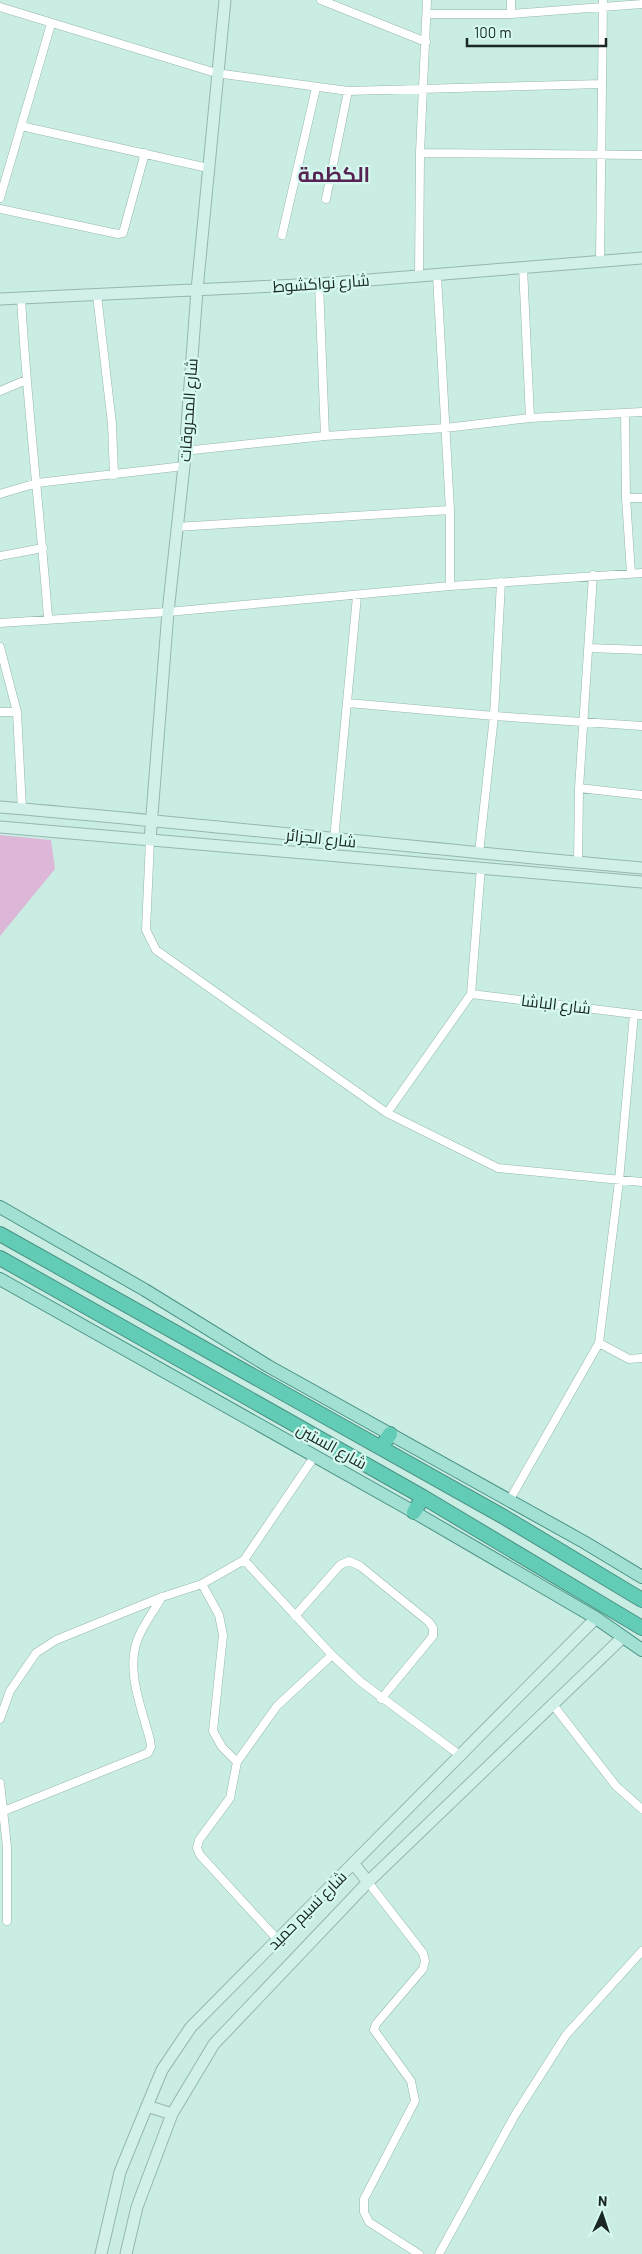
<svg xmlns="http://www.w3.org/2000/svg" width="642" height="2254" font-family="Barlow,Cairo,sans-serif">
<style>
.green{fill:#ddb7d8}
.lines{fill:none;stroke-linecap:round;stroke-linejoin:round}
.street-casing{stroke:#95b7ae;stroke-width:9}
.secondary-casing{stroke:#95b7ae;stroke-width:13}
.primary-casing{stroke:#499283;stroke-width:14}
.highway-casing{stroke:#499283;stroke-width:16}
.street{stroke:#fff;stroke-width:8}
.secondary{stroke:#d0f0e9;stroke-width:11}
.primary{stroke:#a1e0d3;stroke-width:12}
.highway{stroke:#62ccb6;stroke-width:14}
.labels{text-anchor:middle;stroke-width:4.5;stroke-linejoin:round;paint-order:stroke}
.street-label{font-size:16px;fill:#1a2724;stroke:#d6f9f0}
.district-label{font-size:21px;font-weight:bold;fill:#562352;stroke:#d6f9f0}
</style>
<rect width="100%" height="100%" fill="#c9ece3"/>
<!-- green -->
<path class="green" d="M0 835 51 840 55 869 0 936Z"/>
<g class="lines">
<!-- street casing -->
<g class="street-casing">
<path id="street" d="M321 0 426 42
M0 7 216 73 348 91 602 84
M427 14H511L642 4
M511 14V0
M21 126 208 168
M420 153 642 155
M0 198 51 24
M326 199 348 91
M0 209 118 234 123 233 145 153
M282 235 316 88
M600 262 603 0
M523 267 530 418
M437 276 450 510V586
M419 277 420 153 427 0
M319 284 325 436
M97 295 112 424 114 475
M21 298C27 405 40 511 48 618
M0 391 26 380
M625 413 626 498 631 573
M184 451 325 436 445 428 530 418 642 412
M0 494 37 483 184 466
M626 498H642
M176 527 450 510
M0 556 43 548
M0 623 168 612 450 586 642 573
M0 647 17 712 22 809
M589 648 642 650
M348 703 494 716 642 726
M0 712H17
M579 788 642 795
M150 840 146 930 156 950 387 1113 498 1168 642 1182
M334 840 357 596
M479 853 494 716 501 582
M578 862 579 788 593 575
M471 994 642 1015
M387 1113 471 994 481 867
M599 1343 629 1359 642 1358
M509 1501 599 1343 619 1181 634 1014
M244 1560 332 1655 361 1682 461 1756
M202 1584 219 1615 223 1635 213 1731 222 1747 237 1762
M295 1616 340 1565 349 1561 360 1566 429 1622 433 1628V1636L381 1699
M554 1706 616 1786 642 1809
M0 1719 10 1691 36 1653 56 1640 162 1597 202 1584 244 1560 314 1457
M0 1783 7 1847V1921
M4 1811 148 1753 151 1747 150 1740C142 1709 126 1672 137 1641 142 1626 154 1611 162 1597
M368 1882 423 1953 425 1961 423 1969 376 2024 374 2030 411 2081 415 2101 364 2199V2212L369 2222 419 2254
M277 1939 200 1855 197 1848 199 1840 230 1798 237 1762 277 1706 332 1655
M439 2254 515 2115 566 2035 642 1951"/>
</g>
<!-- secondary casing -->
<g class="secondary-casing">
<path id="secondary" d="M0 299 319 284 642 258
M0 807C214 825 428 849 642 868
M0 827 642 882
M150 840 168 612 184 466 197 290 225 0
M353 1863 368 1882
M147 2106 172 2114
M101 2254 120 2172 147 2106 162 2070 191 2027 596 1618
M126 2254 137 2207 172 2114 214 2044 368 1882 623 1637"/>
</g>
<!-- primary casing -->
<g class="primary-casing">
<path id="primary" d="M0 1207 145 1290 268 1366 584 1542 642 1577
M0 1279 414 1512 596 1618 642 1650"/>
</g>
<!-- highway casing -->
<g class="highway-casing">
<path id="highway" d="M0 1234 504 1517 642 1600
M0 1258 423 1497 642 1628
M381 1448 390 1434
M414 1512 423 1497"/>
</g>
<!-- street -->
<use href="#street" class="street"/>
<!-- secondary -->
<use href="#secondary" class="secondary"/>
<!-- primary -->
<use href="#primary" class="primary"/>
<!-- highway -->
<use href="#highway" class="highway"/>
</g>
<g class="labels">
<!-- street labels -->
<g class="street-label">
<text transform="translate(321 283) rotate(-4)" y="6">شارع نواكشوط</text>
<text transform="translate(188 410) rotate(-86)" y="6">شارع المحروقات</text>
<text transform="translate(321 838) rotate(6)" y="6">شارع الجزائر</text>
<text transform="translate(556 1004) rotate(7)" y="6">شارع الباشا</text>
<text transform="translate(332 1446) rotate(29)" y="6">شارع الستين</text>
<text transform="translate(307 1910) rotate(-45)" y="6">شارع نسيم حميد</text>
</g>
<!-- district labels -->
<g class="district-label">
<text x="334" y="182">الكظمة</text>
</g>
</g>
<!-- north arrow -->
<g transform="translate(602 2214) rotate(3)" stroke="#d6f9f0" stroke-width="4" paint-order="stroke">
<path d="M0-4L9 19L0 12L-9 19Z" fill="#1a2724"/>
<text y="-8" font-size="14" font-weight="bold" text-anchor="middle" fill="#1a2724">N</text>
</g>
<!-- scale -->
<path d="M467 38v8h139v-8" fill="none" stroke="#1a2724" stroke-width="2.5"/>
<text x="474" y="38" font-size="15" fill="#1a2724" stroke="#d6f9f0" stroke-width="4" paint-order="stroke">100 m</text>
</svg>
